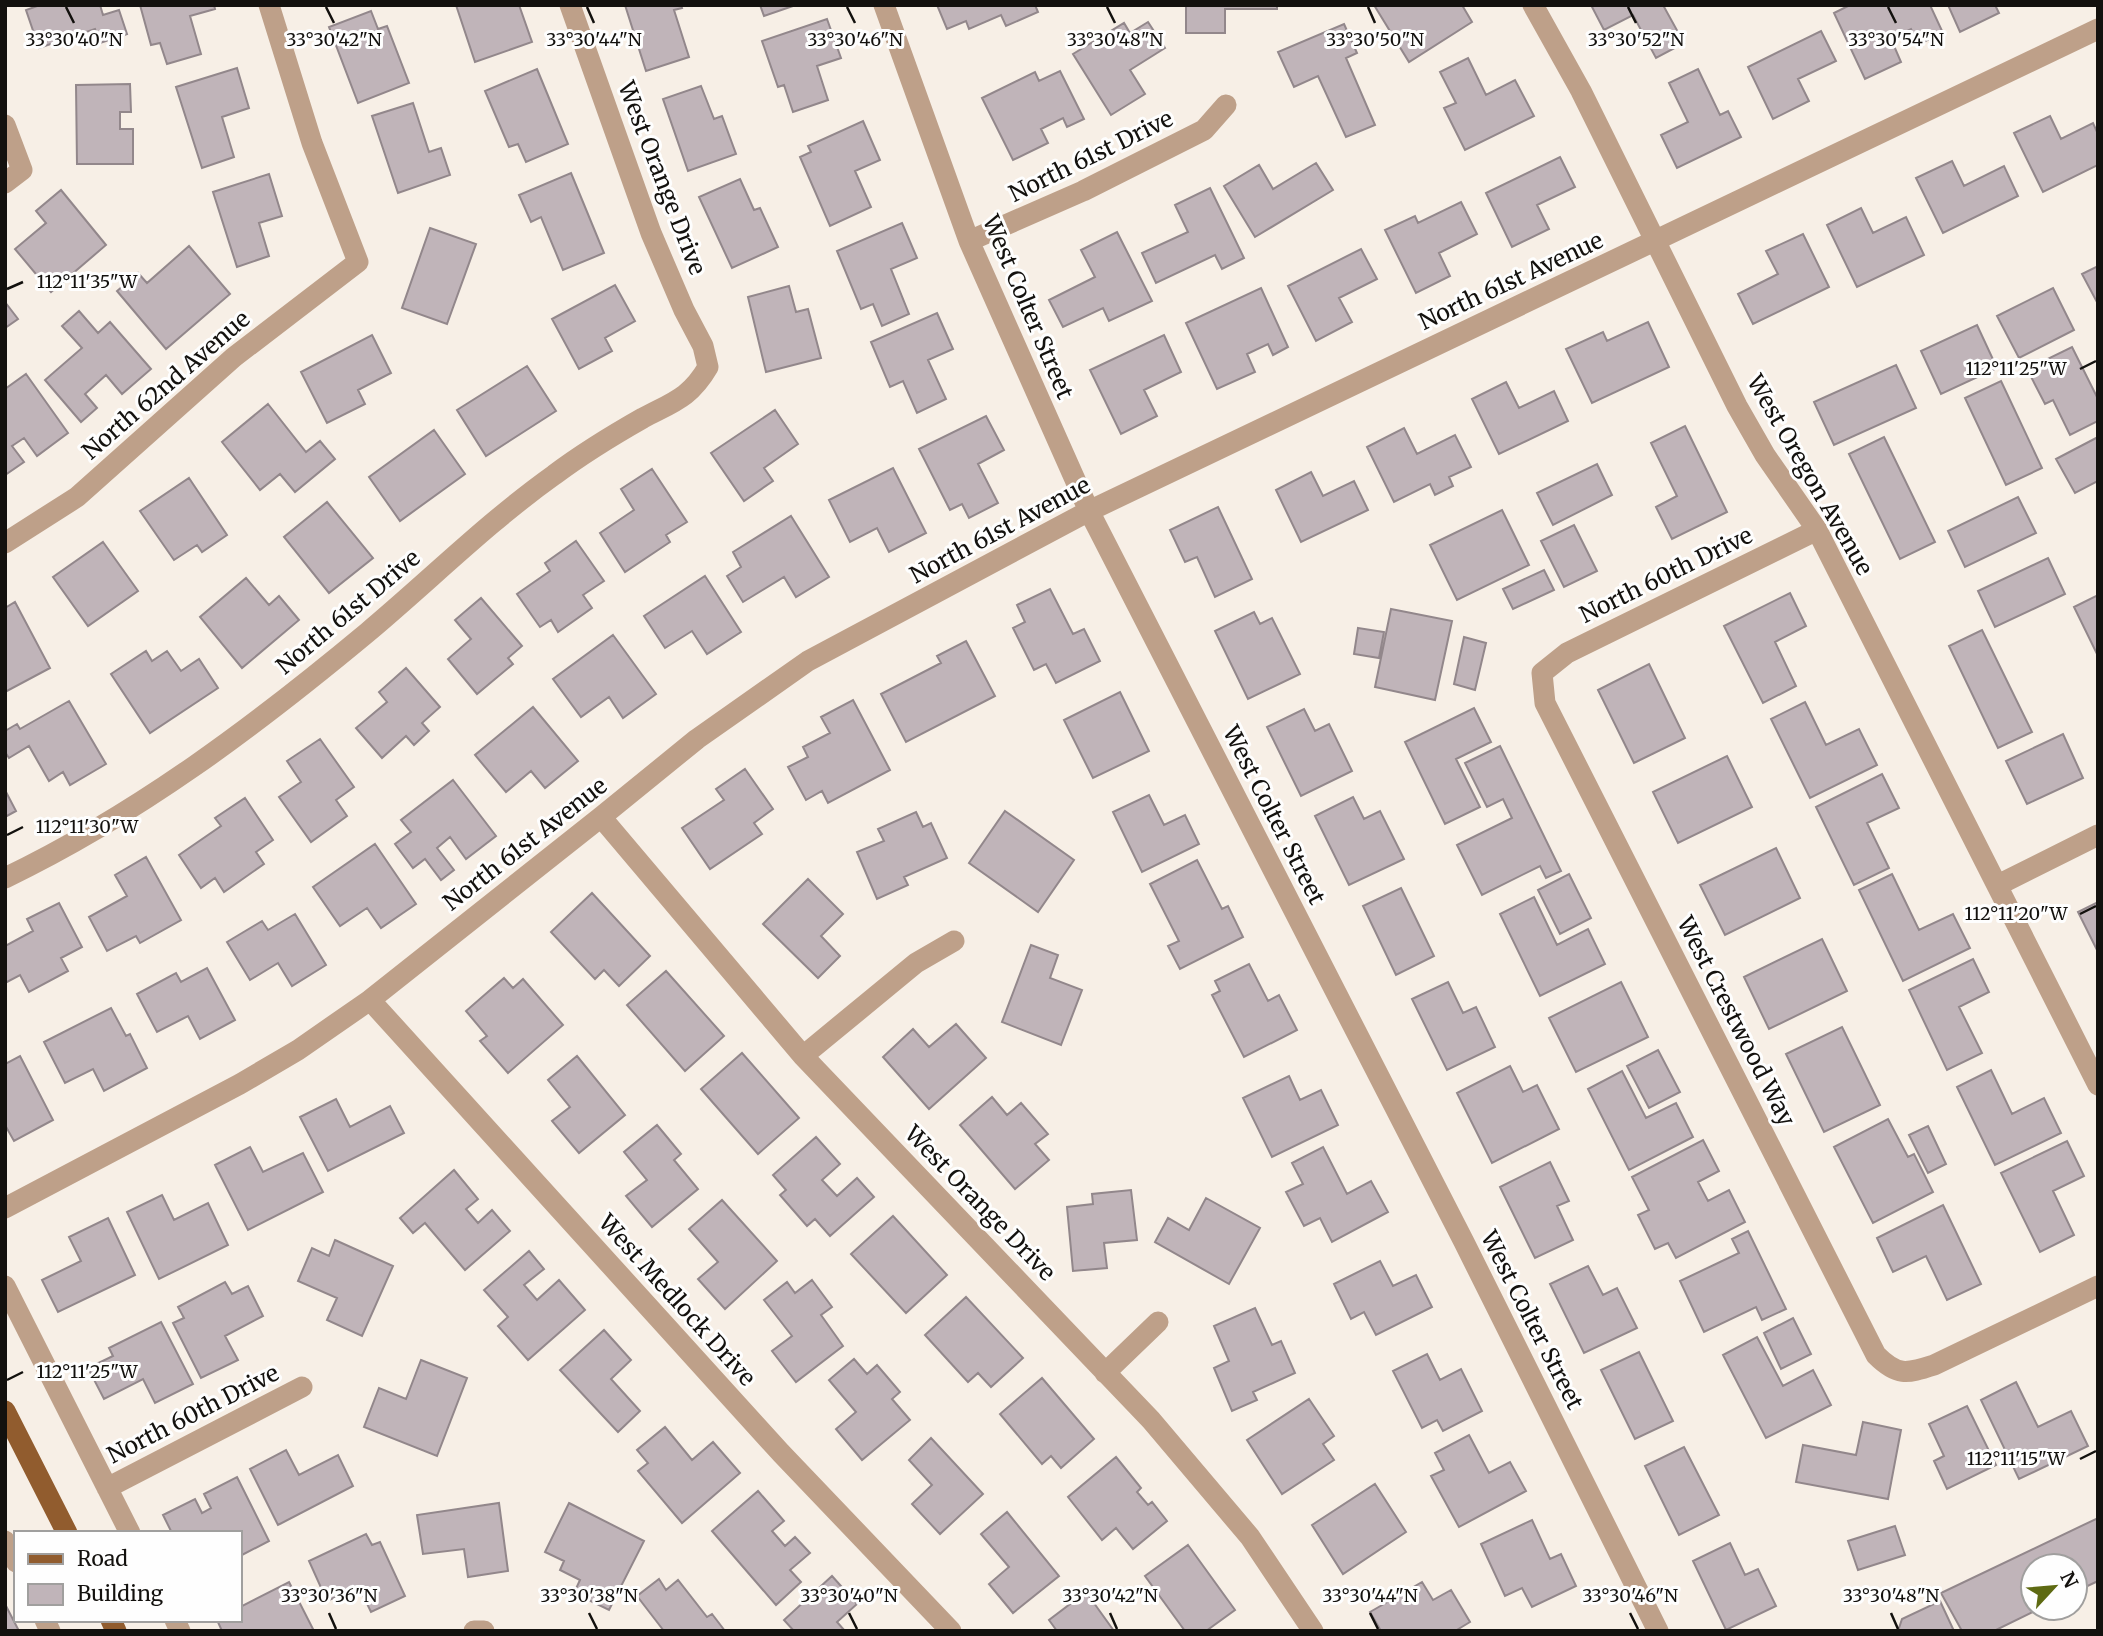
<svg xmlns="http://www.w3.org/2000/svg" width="2103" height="1636" font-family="Merriweather,serif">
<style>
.building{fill:#c0b4b9;stroke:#92878b;stroke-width:2}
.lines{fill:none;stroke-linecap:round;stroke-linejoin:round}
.minor{stroke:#bea089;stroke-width:21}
.major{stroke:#915c2e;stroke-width:21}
.ticks{fill:none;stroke:#13110e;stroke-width:2.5}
.labels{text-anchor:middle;stroke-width:6;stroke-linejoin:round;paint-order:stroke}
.street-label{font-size:23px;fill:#13110e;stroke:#fefefe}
.ticks-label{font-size:18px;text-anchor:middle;fill:#13110e;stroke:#fefefe;stroke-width:6;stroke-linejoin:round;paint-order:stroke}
</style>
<rect width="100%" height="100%" fill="#f7efe6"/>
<!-- building -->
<path class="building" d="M40 5H100L103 15 119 10 127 34 100 43 95 29 39 48 26 10Z
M140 5H214L215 9 190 16 201 54 167 64 160 43 151 45Z
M456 5H519L532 42 475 62Z
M625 5H681L682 8 674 10 689 57 646 71Z
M760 5H793V6L764 16Z
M937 5H1035L1038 12 1006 26 1001 15 969 29 966 21 947 29Z
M1186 5H1277V9H1225V33H1186Z
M1374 5H1462L1472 22 1409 62Z
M1591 5H1663L1684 43 1656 58 1633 15 1604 30Z
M1850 5H1930L1943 33 1919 44 1911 29 1891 39 1901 62 1865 79 1834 13Z
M1948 5H1995L1999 13 1960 32Z
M371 11 378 29 387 26 409 83 358 103 329 27Z
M827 19 841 58 817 66 828 100 793 112 784 85 778 87 762 41Z
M1148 22 1165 48 1130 70 1145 94 1111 115 1073 54 1124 23 1130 33Z
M1344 24 1357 53 1346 58 1375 125 1346 137 1318 76 1294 87 1278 52Z
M1821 31 1836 61 1798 79 1809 101 1773 119 1748 67Z
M1468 58 1486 95 1515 80 1534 116 1465 150 1444 108 1456 103 1440 72Z
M237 68 249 108 222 117 234 157 202 168 176 87Z
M537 69 568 144 526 162 518 144 509 147 485 91Z
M1698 69 1720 115 1728 111 1741 137 1677 168 1661 135 1688 122 1669 83Z
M1060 71 1084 119 1067 127 1063 118 1041 129 1048 143 1013 160 982 98 1035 72 1039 81Z
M130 84 131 112H120V129H133V164H77L76 85Z
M701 86 714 119 722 116 736 154 688 171 663 99Z
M413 103 429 152 441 148 450 175 398 193 372 116Z
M2050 116 2061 139 2093 123 2098 134V165L2043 192 2014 133Z
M863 121 880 160 855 171 871 207 830 226 800 157 811 152 808 146Z
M1560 157 1575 187 1537 205 1549 229 1512 247 1486 193Z
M1952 161 1964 186 2004 166 2018 196 1943 233 1916 178Z
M1316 163 1333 190 1255 237 1224 186 1259 165 1273 189Z
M571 173 604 253 563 270 541 217 531 222 519 195Z
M269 174 282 216 259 223 269 256 237 267 213 192Z
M740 179 754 210 760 208 778 247 732 268 699 197Z
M1210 188 1244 258 1222 269 1215 255 1156 283 1142 253 1188 232 1175 205Z
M61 190 106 245 51 292 15 249 46 223 36 211Z
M1461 202 1477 234 1439 253 1450 276 1416 293 1385 230 1415 216 1418 223Z
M1861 208 1873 233 1906 217 1924 255 1857 287 1827 225Z
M902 223 917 258 891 269 909 314 882 326 873 304 861 309 837 251Z
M430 228 476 244 447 324 402 308Z
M1117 232 1152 301 1109 321 1103 308 1063 327 1049 300 1095 277 1081 250Z
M1803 234 1829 287 1753 324 1738 294 1778 274 1766 251Z
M189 246 230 294 166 349 117 291 138 273 147 283Z
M1361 249 1377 279 1339 298 1352 322 1316 341 1288 286Z
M2098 266V304L2082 274Z
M615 285 635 321 605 338 612 351 579 369 552 319Z
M789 286 796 312 808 309 821 358 766 372 748 297Z
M1261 288 1288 347 1273 355 1268 344 1247 354 1255 372 1217 389 1186 323Z
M2053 288 2074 330 2019 358 1997 316Z
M5 302 18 319 5 328Z
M79 311 98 333 110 322 151 369 122 394 106 375 85 394 97 408 81 422 45 380 82 348 62 326Z
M937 313 953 349 928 360 946 399 917 413 903 381 890 387 871 342Z
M1648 322 1669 367 1592 403 1566 349 1603 332 1607 341Z
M1977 325 1997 368 1941 394 1921 351Z
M372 335 391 373 358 390 365 404 327 423 301 372Z
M1164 335 1181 372 1144 390 1157 416 1121 434 1090 370Z
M2072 347 2098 399V421L2070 435 2053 400 2045 404 2027 369Z
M1896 365 1916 408 1834 445 1814 402Z
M527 366 556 411 486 456 457 410Z
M26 374 68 433 37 456 24 438 12 446 24 462 5 475V389Z
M2001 381 2042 468 2006 485 1965 398Z
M1506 382 1519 408 1554 391 1568 421 1499 454 1472 399Z
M268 404 306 452 320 441 335 459 295 492 280 474 260 490 222 442Z
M775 410 798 444 764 468 773 481 744 501 711 453Z
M986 416 1004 450 978 464 998 503 969 518 962 504 950 510 919 449Z
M1685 426 1727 512 1672 539 1656 507 1677 496 1651 443Z
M1404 428 1417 454 1455 435 1471 467 1449 477 1453 486 1435 495 1430 484 1394 502 1367 447Z
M434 430 465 474 400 521 369 477Z
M1884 437 1935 542 1900 559 1849 454Z
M2098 437V481L2075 493 2056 459Z
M1597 464 1612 495 1553 525 1537 493Z
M893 468 926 533 889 552 877 528 850 542 829 500Z
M652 469 687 522 666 535 670 542 625 572 600 533 634 510 621 489Z
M1311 472 1323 496 1354 481 1368 510 1301 542 1276 490Z
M189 478 227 535 202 552 197 545 174 560 140 511Z
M2018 497 2036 533 1965 567 1948 531Z
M327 502 373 558 329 593 284 537Z
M1218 507 1252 579 1215 597 1197 557 1185 562 1170 530Z
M1502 510 1529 565 1457 600 1430 545Z
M791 516 829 577 796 597 784 577 743 602 727 576 741 567 733 552Z
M1574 525 1597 571 1564 587 1541 541Z
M576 541 604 581 583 595 592 608 558 632 551 620 540 627 517 594 550 571 545 563Z
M103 542 138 591 88 626 53 577Z
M2048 558 2065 594 1995 627 1978 591Z
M1544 570 1554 590 1513 609 1503 589Z
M705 576 741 632 707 654 692 631 665 648 644 616Z
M246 578 269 605 279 596 299 620 242 668 200 617Z
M1050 589 1073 634 1084 629 1100 661 1056 683 1046 664 1034 670 1013 628 1025 622 1017 605Z
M1790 593 1806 626 1775 642 1796 686 1763 703 1724 626Z
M2098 595V656L2074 607Z
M481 598 522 646 508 658 513 664 477 694 448 659 471 639 455 620Z
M15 602 50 668 5 692V608Z
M1391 609 1452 621 1435 700 1375 687Z
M1254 612 1260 624 1272 618 1300 674 1248 699 1215 631Z
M1358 628 1384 632 1379 658 1354 654Z
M1982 630 2032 732 1998 748 1949 646Z
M613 635 656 694 623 718 609 697 581 717 553 679Z
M1464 637 1486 643 1475 690 1454 684Z
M966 641 995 696 906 742 881 694 941 663 937 656Z
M146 651 152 661 167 651 181 671 199 659 218 688 150 733 111 674Z
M1649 664 1685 738 1634 763 1598 690Z
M406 668 440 707 422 723 429 731 414 745 406 736 382 758 356 728 387 702 379 692Z
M1120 692 1149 751 1093 778 1064 720Z
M853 700 890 770 828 803 822 791 806 800 788 767 808 757 803 747 830 733 821 717Z
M69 701 106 764 70 785 63 772 49 781 29 746 9 758 5 752V731L17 724 20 729Z
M1805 702 1826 745 1859 729 1877 765 1810 798 1771 719Z
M533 707 578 761 545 788 531 771 506 792 475 755Z
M1474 708 1491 742 1456 759 1480 807 1445 824 1405 742Z
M1304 709 1315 731 1329 724 1352 771 1301 796 1267 727Z
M2063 734 2083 778 2027 804 2006 761Z
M320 739 354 787 336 800 347 816 311 842 279 797 301 782 287 761Z
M1500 746 1561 871 1546 878 1540 866 1482 895 1457 845 1512 818 1503 799 1487 807 1465 763Z
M1727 756 1752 807 1678 843 1653 792Z
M745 769 773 809 754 823 762 834 710 869 682 828 724 800 716 789Z
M1882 774 1899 808 1867 823 1889 868 1854 885 1816 807Z
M453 780 496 836 466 859 450 837 437 848 454 870 441 880 425 859 413 868 395 844 411 832 401 820Z
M5 790 16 811 5 817Z
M1149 795 1164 825 1185 815 1199 844 1142 872 1113 812Z
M1353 797 1364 819 1380 811 1404 859 1349 885 1315 816Z
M245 798 273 840 256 852 264 864 224 892 215 878 201 888 179 855 221 826 215 818Z
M1005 811 1074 860 1038 912 969 863Z
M916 812 923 827 931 823 947 858 904 877 908 885 877 899 857 852 884 841 878 829Z
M375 844 416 904 381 928 367 908 340 926 313 887Z
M1776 848 1800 898 1725 935 1700 885Z
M146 857 181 920 140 943 136 936 107 951 89 917 127 896 115 875Z
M1197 860 1222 909 1228 906 1243 937 1180 969 1168 946 1179 941 1150 884Z
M1569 874 1591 918 1560 934 1538 890Z
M1892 874 1919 930 1953 914 1970 948 1903 981 1859 890Z
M808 879 843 914 821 936 840 956 818 978 763 924Z
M1401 888 1434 956 1396 975 1363 906Z
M592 893 650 956 619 986 604 970 595 979 551 932Z
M1534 897 1557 945 1588 929 1605 964 1540 996 1500 914Z
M2098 902V952L2078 912Z
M59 903 82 947 61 958 68 971 29 992 20 975 5 983V946L33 931 27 919Z
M295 914 326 965 292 986 278 963 250 980 227 942 262 921 268 930Z
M1822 939 1847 991 1769 1029 1744 977Z
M1031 945 1058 955 1050 978 1082 990 1061 1045 1002 1022Z
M1973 959 1989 992 1959 1007 1982 1053 1947 1070 1909 990Z
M1249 964 1268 1001 1279 995 1297 1030 1244 1057 1212 995 1220 991 1215 981Z
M207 968 235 1020 200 1039 188 1016 157 1032 137 994 176 973 181 982Z
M666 971 724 1036 685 1071 627 1005Z
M504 978 513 988 523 979 563 1025 508 1073 480 1041 487 1036 466 1011Z
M1448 982 1463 1013 1476 1007 1495 1047 1447 1070 1412 999Z
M1621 982 1648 1037 1576 1072 1549 1018Z
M111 1008 126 1036 130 1034 147 1068 104 1091 93 1069 65 1083 44 1042Z
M956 1024 986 1058 929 1109 883 1057 913 1029 929 1047Z
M1842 1027 1880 1105 1824 1132 1786 1054Z
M1658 1050 1680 1092 1649 1108 1627 1066Z
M742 1053 799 1118 758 1154 701 1089Z
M20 1056 53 1120 14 1141 5 1125V1064Z
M577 1056 625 1115 579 1153 552 1121 570 1107 548 1080Z
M1510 1066 1523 1092 1537 1085 1559 1129 1492 1163 1457 1093Z
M1991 1070 2012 1114 2044 1098 2061 1133 1995 1165 1957 1087Z
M1622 1071 1646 1118 1676 1103 1693 1137 1629 1170 1588 1089Z
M1289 1076 1300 1100 1321 1090 1338 1125 1272 1157 1243 1098Z
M992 1097 1007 1115 1021 1103 1048 1134 1035 1144 1049 1160 1015 1189 960 1125Z
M336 1099 350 1127 390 1106 404 1133 328 1171 300 1117Z
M1888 1119 1908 1157 1914 1154 1933 1192 1873 1223 1834 1147Z
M657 1125 681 1154 674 1160 698 1189 652 1227 626 1196 647 1180 624 1152Z
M1928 1126 1946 1164 1928 1173 1909 1135Z
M816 1137 840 1164 822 1180 837 1196 857 1178 874 1197 830 1236 815 1219 807 1226 780 1195 786 1190 773 1175Z
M1703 1140 1719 1171 1698 1182 1708 1201 1729 1190 1745 1222 1676 1258 1668 1243 1655 1249 1638 1215 1649 1210 1632 1177Z
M2067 1141 2084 1176 2053 1191 2074 1235 2040 1252 2001 1173Z
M250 1147 263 1172 303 1153 323 1192 248 1230 215 1165Z
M1323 1147 1347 1194 1371 1181 1388 1212 1332 1242 1320 1218 1304 1226 1286 1192 1303 1184 1292 1163Z
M1550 1162 1569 1201 1557 1206 1573 1240 1535 1258 1500 1187Z
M454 1170 478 1199 466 1209 478 1223 492 1210 510 1231 465 1270 425 1223 413 1233 400 1218Z
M1131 1190 1137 1240 1104 1243 1107 1268 1073 1271 1067 1207 1093 1204 1092 1194Z
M162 1195 174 1220 208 1203 228 1245 159 1279 127 1212Z
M1206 1198 1260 1228 1229 1284 1155 1242 1168 1218 1189 1230Z
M722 1200 777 1261 725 1309 698 1279 718 1262 689 1229Z
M1943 1205 1981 1284 1947 1300 1926 1256 1893 1272 1877 1238Z
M893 1216 947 1275 906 1313 851 1254Z
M108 1218 135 1275 58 1312 42 1280 81 1261 69 1237Z
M1748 1231 1786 1309 1762 1320 1756 1307 1704 1332 1680 1281 1739 1253 1732 1239Z
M335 1240 393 1266 362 1336 327 1320 337 1298 298 1281 312 1248 329 1256Z
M529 1251 544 1269 524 1285 537 1300 559 1280 585 1310 528 1360 498 1326 508 1317 484 1290Z
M1380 1261 1393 1286 1416 1275 1432 1307 1376 1335 1364 1312 1351 1319 1334 1284Z
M1588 1266 1603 1295 1617 1288 1637 1328 1584 1353 1550 1284Z
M812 1280 832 1307 821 1315 843 1346 796 1382 772 1351 792 1336 764 1300 787 1282 795 1293Z
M225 1282 232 1294 248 1286 263 1316 225 1336 238 1360 201 1378 173 1323 184 1318 178 1307Z
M966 1297 1023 1358 991 1387 978 1373 968 1382 925 1335Z
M1255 1308 1272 1345 1281 1341 1295 1373 1253 1392 1257 1400 1232 1411 1214 1368 1229 1361 1214 1326Z
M1793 1318 1811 1354 1781 1369 1764 1333Z
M161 1322 193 1384 155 1403 143 1379 104 1399 88 1368 113 1356 109 1348Z
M604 1330 631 1360 611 1379 640 1411 618 1432 560 1370Z
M1757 1337 1783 1386 1813 1370 1831 1405 1766 1438 1723 1355Z
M1639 1352 1673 1421 1635 1439 1601 1370Z
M1427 1354 1440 1380 1461 1369 1482 1411 1443 1431 1437 1420 1422 1428 1393 1371Z
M854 1359 867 1374 877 1365 900 1392 892 1399 910 1420 862 1460 836 1429 856 1412 829 1380Z
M421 1360 467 1378 437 1456 364 1427 379 1388 406 1399Z
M1042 1378 1094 1439 1061 1468 1051 1456 1042 1464 1000 1414Z
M2016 1382 2038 1427 2071 1411 2088 1446 2019 1479 1981 1400Z
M1309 1399 1334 1436 1323 1444 1334 1460 1282 1494 1247 1440Z
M1967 1406 1996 1465 1947 1489 1934 1461 1944 1456 1929 1424Z
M1863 1422 1901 1430 1888 1499 1796 1482 1803 1445 1856 1455Z
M665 1427 692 1460 713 1442 740 1473 682 1523 638 1471 648 1463 637 1450Z
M1469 1435 1489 1473 1510 1462 1526 1491 1459 1527 1431 1476 1444 1470 1435 1453Z
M931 1438 983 1494 940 1534 912 1504 932 1485 909 1460Z
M1684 1447 1719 1515 1679 1535 1645 1466Z
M286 1450 299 1475 338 1455 353 1486 278 1525 250 1469Z
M1116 1457 1141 1488 1137 1492 1148 1505 1152 1502 1167 1521 1133 1549 1116 1528 1102 1540 1068 1497Z
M237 1477 269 1541 240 1556V1533H172L163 1515 195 1499 202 1513 211 1508 204 1494Z
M1375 1484 1406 1532 1343 1574 1312 1525Z
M758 1491 784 1521 772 1531 785 1546 795 1537 810 1553 790 1570 801 1582 776 1605 712 1531Z
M499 1503 508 1571 468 1577 464 1549 423 1554 417 1515Z
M569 1503 644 1541 609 1610 574 1593 580 1580 560 1570 564 1561 545 1552Z
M1007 1512 1059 1576 1013 1613 989 1584 1009 1567 981 1534Z
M2098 1518V1581L2075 1592V1566H2033V1608H2041L1994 1631H1962L1941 1593Z
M1532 1520 1550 1559 1561 1554 1576 1586 1532 1607 1522 1588 1505 1596 1481 1544Z
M1895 1526 1905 1555 1858 1570 1848 1541Z
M366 1534 372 1545 380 1542 405 1596 371 1612 359 1587 327 1601 309 1561Z
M1730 1543 1745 1575 1758 1569 1776 1606 1726 1630 1693 1561Z
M1188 1545 1235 1610 1206 1631H1185L1145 1576Z
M832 1576 857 1604 837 1622 845 1631H794L784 1620Z
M659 1579 666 1590 678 1580 707 1617 712 1614 725 1631H664L637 1596Z
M289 1582 314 1631H222L217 1620H240V1607Z
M1422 1582 1433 1600 1451 1590 1470 1622 1455 1631H1381L1370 1612Z
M1086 1592 1114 1631H1057L1049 1620Z
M1940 1601 1954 1631H1898L1902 1619Z
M5 1604 19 1631H5Z"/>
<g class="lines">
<!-- minor -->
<path class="minor" d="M884 5 969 241 1089 511 1464 1242 1658 1631
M1533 5 1581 91 1737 406 1765 455 1817 530 2098 1085
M5 125 22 170 5 183
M969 241 1083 191 1204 130 1226 105
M1817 530 1567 653 1542 673 1545 703 1876 1355C1897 1376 1906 1374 1934 1365L2098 1286
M5 543 77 497 234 357 358 262 312 143 269 5
M601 817 803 1056 1151 1420 1250 1537 1313 1631
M5 878C138 814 255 726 368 632 430 580 488 522 554 475 582 454 613 435 643 418 673 402 690 398 708 367L703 346 684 310 651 233 570 5
M1998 885 2098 835
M370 1000 781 1453 951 1631
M803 1056 916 963 954 941
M5 1208 240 1084 298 1050 370 1000 601 817 697 739 808 661 1089 511 2098 29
M5 1286 130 1533
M1105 1373 1158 1322
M107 1488 302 1387
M5 1541 16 1562
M45 1620 50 1631
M175 1620 180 1631
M474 1631H484"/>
<!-- major -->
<path class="major" d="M5 1411 67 1533
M111 1620 116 1631"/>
</g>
<!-- ticks -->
<path class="ticks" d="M66 7 74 23M326 7 334 23M587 7 594 23M847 7 855 23M1107 7 1115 23M1368 7 1375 23M1628 7 1636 23M1888 7 1896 23M7 289 23 282M2080 369 2096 361M7 835 23 827M2080 914 2096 906M7 1380 23 1372M2080 1459 2096 1451M329 1613 336 1629M589 1613 597 1629M849 1613 857 1629M1110 1613 1117 1629M1370 1613 1378 1629M1630 1613 1638 1629M1891 1613 1898 1629"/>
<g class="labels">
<!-- street labels -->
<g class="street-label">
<text transform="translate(1091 156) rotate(-26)" y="8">North 61st Drive</text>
<text transform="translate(662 178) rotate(69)" y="8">West Orange Drive</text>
<text transform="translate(1511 281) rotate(-25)" y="8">North 61st Avenue</text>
<text transform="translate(1028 307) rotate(67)" y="8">West Colter Street</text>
<text transform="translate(166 385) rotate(-41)" y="8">North 62nd Avenue</text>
<text transform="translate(1810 475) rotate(60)" y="8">West Oregon Avenue</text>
<text transform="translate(1000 530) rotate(-28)" y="8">North 61st Avenue</text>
<text transform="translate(1666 575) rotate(-26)" y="8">North 60th Drive</text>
<text transform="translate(348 612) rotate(-40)" y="8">North 61st Drive</text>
<text transform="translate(1274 815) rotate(63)" y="8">West Colter Street</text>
<text transform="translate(525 844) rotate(-38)" y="8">North 61st Avenue</text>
<text transform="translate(1736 1021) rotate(63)" y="8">West Crestwood Way</text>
<text transform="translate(980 1203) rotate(46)" y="8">West Orange Drive</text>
<text transform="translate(677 1300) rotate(48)" y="8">West Medlock Drive</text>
<text transform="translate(1532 1320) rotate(63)" y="8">West Colter Street</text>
<text transform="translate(193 1414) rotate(-27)" y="8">North 60th Drive</text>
</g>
</g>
<g class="ticks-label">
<text x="1896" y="46">33°30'54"N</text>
<text x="74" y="46">33°30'40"N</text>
<text x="334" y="46">33°30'42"N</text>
<text x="594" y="46">33°30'44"N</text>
<text x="855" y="46">33°30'46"N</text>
<text x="1115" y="46">33°30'48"N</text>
<text x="1375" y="46">33°30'50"N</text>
<text x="1636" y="46">33°30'52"N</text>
<text x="87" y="288">112°11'35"W</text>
<text x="2016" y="375">112°11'25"W</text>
<text x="87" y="833">112°11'30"W</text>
<text x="2016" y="920">112°11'20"W</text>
<text x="87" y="1378">112°11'25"W</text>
<text x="2016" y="1465">112°11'15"W</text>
<text x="329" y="1602">33°30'36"N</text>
<text x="589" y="1602">33°30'38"N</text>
<text x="849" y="1602">33°30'40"N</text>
<text x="1110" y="1602">33°30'42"N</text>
<text x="1370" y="1602">33°30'44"N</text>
<text x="1630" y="1602">33°30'46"N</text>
<text x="1891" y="1602">33°30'48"N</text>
</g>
<!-- border -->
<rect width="2103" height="1636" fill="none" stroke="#13110e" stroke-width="14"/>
<!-- legend -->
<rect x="14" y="1531" width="228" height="91" fill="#fefefe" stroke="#a09f9e" stroke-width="2"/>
<rect x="28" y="1554" width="35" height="10" fill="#915c2e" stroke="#a09f9e" stroke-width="2"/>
<text x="77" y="1566" font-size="21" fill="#13110e">Road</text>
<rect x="28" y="1584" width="35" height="21" fill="#c0b4b9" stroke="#a09f9e" stroke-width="2"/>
<text x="77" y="1601" font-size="21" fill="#13110e">Building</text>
<!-- north arrow -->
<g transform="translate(2054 1587) rotate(64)"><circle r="33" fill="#fefefe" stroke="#a09f9e" stroke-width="2"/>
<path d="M0-5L12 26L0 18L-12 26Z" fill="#5e6a12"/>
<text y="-10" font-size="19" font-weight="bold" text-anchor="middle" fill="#13110e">N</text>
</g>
</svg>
